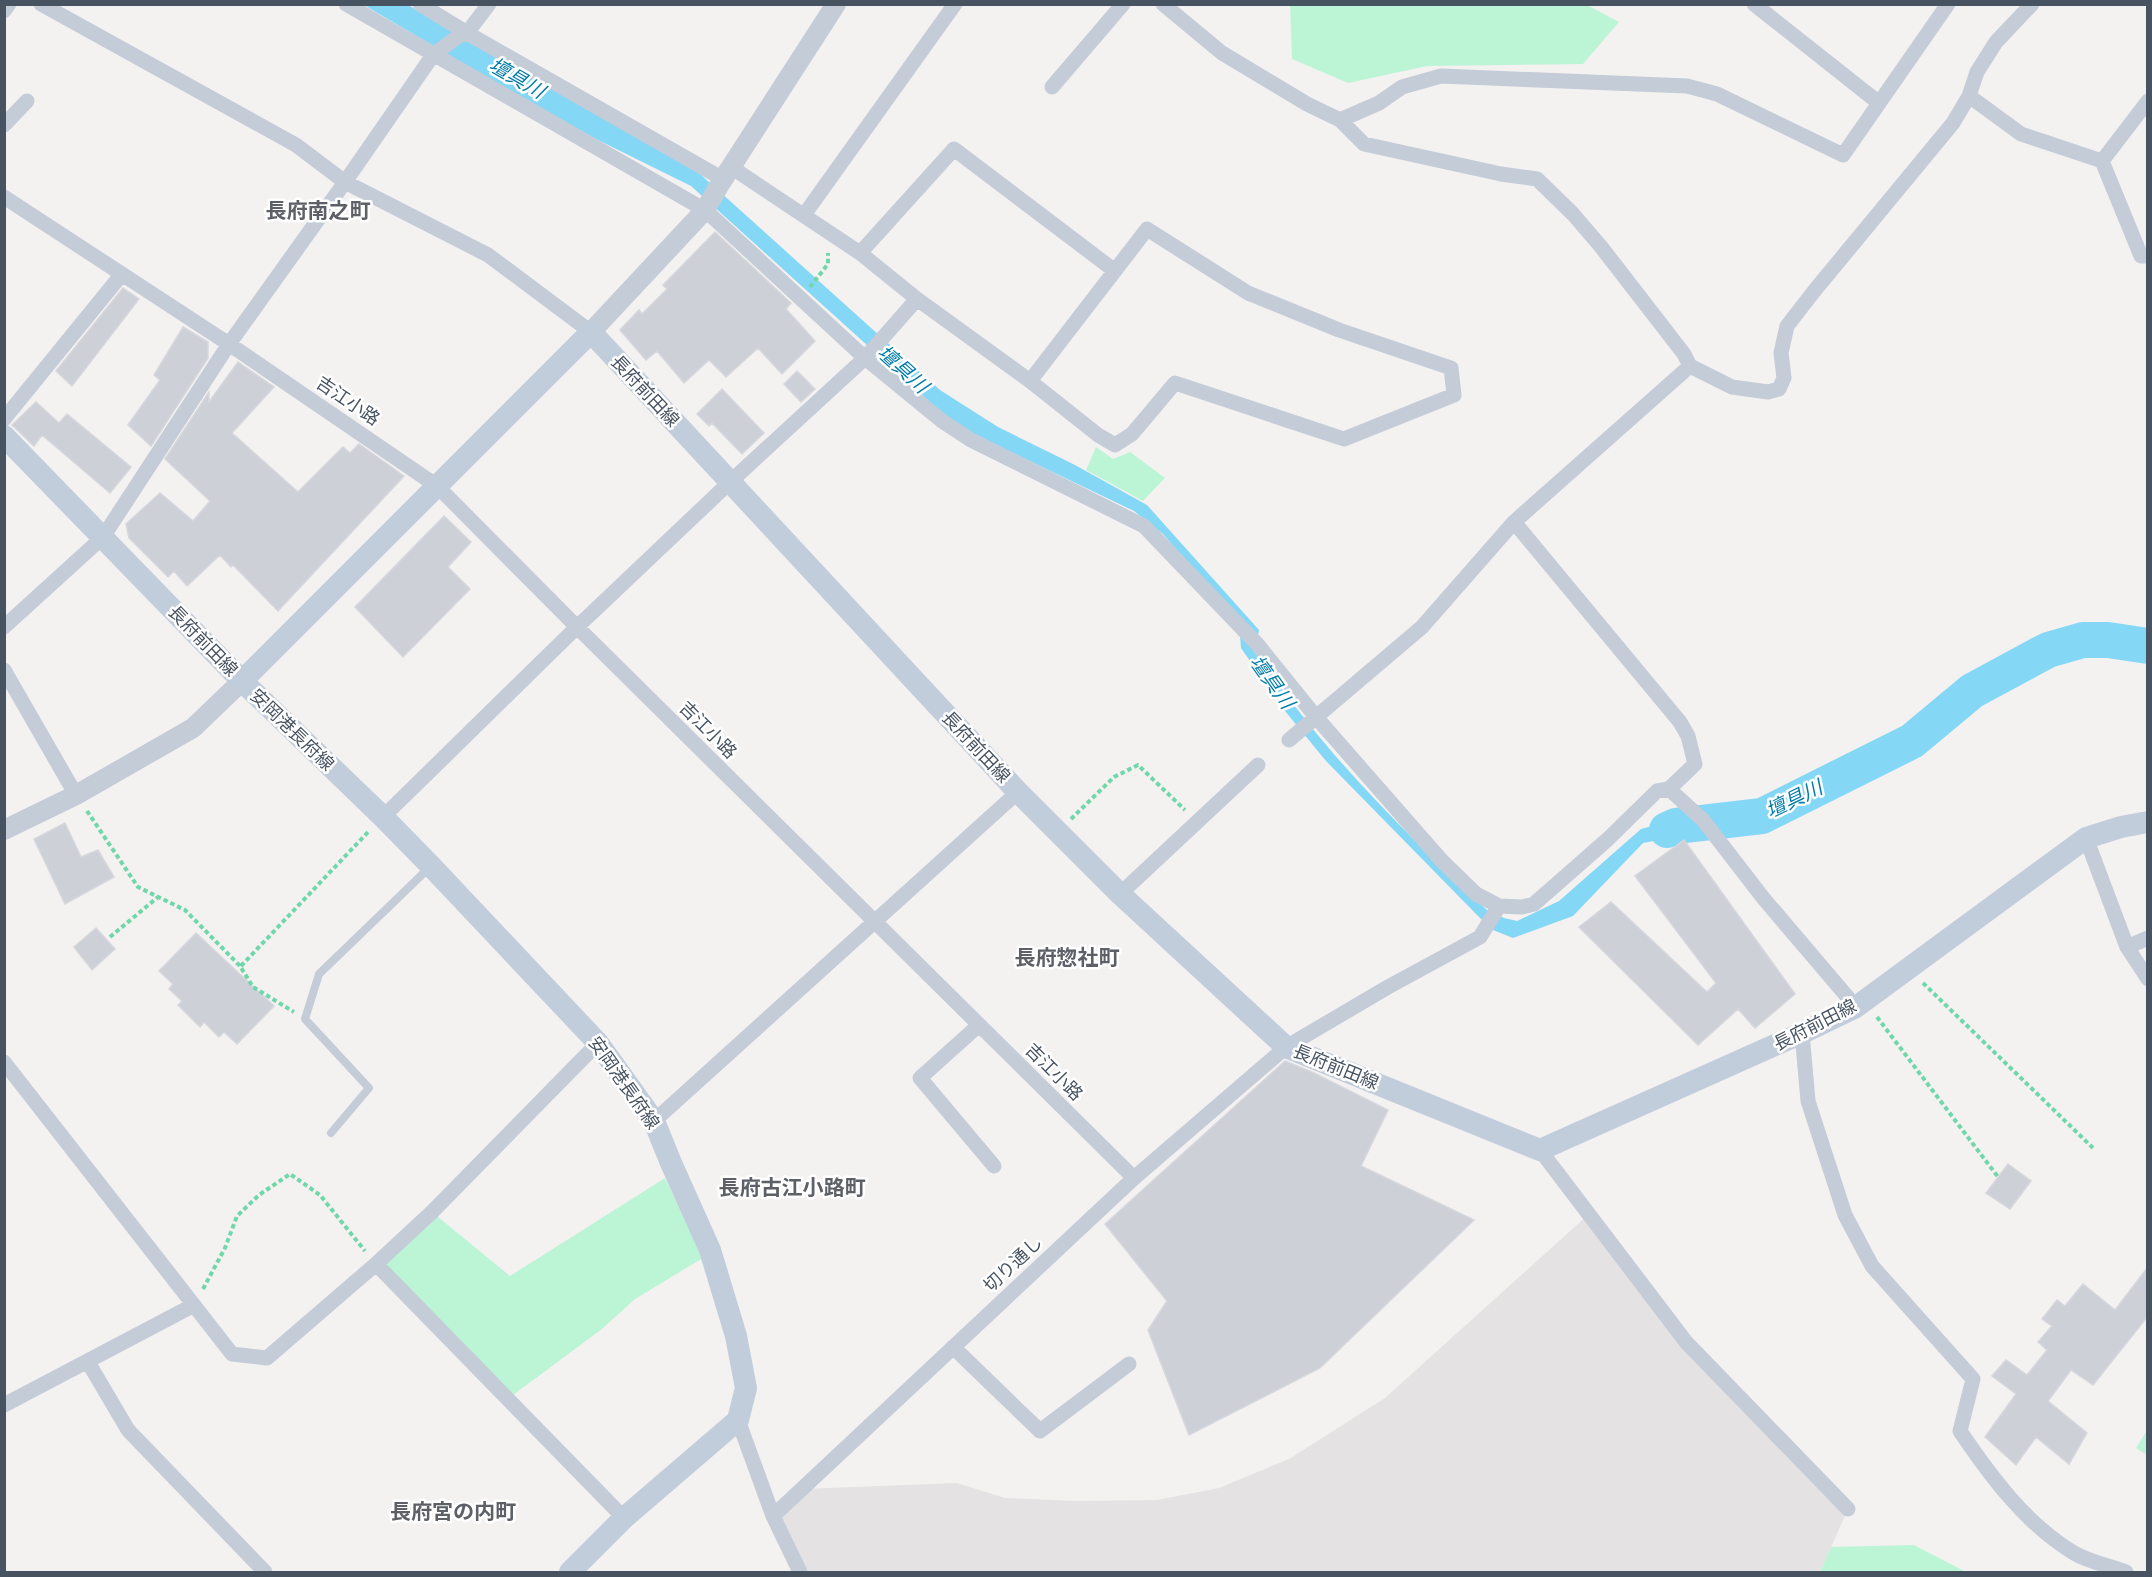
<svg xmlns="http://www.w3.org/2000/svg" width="2152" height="1577" font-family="'Roboto Condensed','Noto Sans JP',sans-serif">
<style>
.education{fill:#e5e2e3}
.green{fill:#bcf5d6}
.water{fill:#85d7f6}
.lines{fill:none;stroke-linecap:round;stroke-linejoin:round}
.river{stroke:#85d7f6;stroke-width:36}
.building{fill:#cdd0d6;stroke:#d5d7dd;stroke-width:1.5}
.path{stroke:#70d7ab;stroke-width:4;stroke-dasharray:4.5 3;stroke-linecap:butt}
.service{stroke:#c4ccd7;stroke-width:8}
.minor{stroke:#c4ccd7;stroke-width:15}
.tertiary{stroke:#c4ccd7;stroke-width:20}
.secondary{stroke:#c2cddc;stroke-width:22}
.labels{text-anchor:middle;stroke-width:5;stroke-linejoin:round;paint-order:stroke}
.street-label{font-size:18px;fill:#475361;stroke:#fff}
.water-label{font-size:20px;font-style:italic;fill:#027caa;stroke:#fff}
.quarter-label{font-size:21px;font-weight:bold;fill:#5d6167;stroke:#fff}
</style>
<rect width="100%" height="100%" fill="#f4f1f1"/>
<!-- education -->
<path class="education" d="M1589 1214 1686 1342 1848 1509 1820 1572H800L773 1516 803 1489 957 1483 1005 1498 1077 1501 1157 1500 1219 1488 1289 1459 1385 1398Z"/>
<!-- green -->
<path class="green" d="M1290 5H1587L1619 22 1583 64 1427 66 1348 83 1292 59Z
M1096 447 1113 459 1130 452 1165 478 1143 501 1086 470Z
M665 1178 703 1258 635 1299 602 1329 509 1398 376 1264 432 1212 510 1276Z
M2147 1430V1455L2136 1448Z
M1914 1545 1966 1572H1820L1831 1547Z"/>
<!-- water -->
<path class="water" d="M364 5H408L700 174 940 390 998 427 1075 465 1147 505 1259 630 1255 650C1318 747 1402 830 1487 910L1504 918 1517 921 1559 901 1641 829 1667 822 1695 820 1705 831 1643 843 1573 916 1513 938 1493 930 1480 918 1326 761 1285 711 1241 648 1240 635 1200 577 1163 534 1134 511 973 434 941 412 691 186 596 139 513 93Z"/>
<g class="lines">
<!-- river -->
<path class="river" d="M1667 830 1676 826 1762 816 1912 741 1972 691 2048 650 2083 640H2108L2148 646"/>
</g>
<!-- building -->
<path class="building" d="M715 232 791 303 786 309 815 341 782 374 758 348 726 377 709 360 684 383 657 351 646 360 620 330 639 310 642 314 667 289 663 285Z
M123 288 139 299 72 386 56 371Z
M183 327 208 342V358L151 446 128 425 160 380 154 375Z
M238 362 274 387 232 433 298 492 343 447 350 453 359 444 404 476 278 611 233 565 231 567 220 555 187 586 174 571 168 577 129 538 126 524 160 493 193 521 210 501 165 459 209 392V402Z
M797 371 815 389 801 402 784 384Z
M722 389 764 433 742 454 712 423 709 426 697 414Z
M36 402 59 423 67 414 131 467 110 493 42 435 34 446 12 425Z
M444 516 471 542 448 567 470 589 403 657 355 607Z
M65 823 81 857 98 850 114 877 65 904 34 839Z
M1684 840 1795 994 1755 1028 1738 1009 1698 1045 1579 927 1611 902 1707 992 1716 983 1635 876Z
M96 928 115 949 92 970 74 947Z
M196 933 274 1006 237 1044 224 1032 219 1037 204 1022 200 1027 178 1005 182 1001 169 989 173 984 159 971Z
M1285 1061 1314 1073 1388 1110 1361 1166 1474 1220 1320 1368 1189 1435 1148 1330 1167 1301 1105 1224Z
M2008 1164 2031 1181 2010 1209 1986 1193Z
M2148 1267V1316L2093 1385 2071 1370 2048 1401 2087 1433 2069 1464 2036 1437 2016 1465 1985 1437 2016 1394 1992 1376 2006 1360 2027 1375 2047 1350 2038 1342 2052 1326 2042 1319 2057 1300 2065 1306 2083 1284 2115 1310Z"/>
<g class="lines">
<!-- path -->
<path class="path" d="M810 287 828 264V253
M87 811 138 887 185 910 240 966 253 987 294 1012
M1071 819 1114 777 1138 765 1185 810
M110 937 158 897
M241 966 370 830
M1923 983 2093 1148
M1877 1017 1998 1177
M203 1289 225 1248 237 1216 259 1195 290 1174 320 1195 365 1251"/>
<!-- service -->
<path class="service" d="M331 1133 369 1088 305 1019 319 974 430 867"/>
<!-- minor -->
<path class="minor" d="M41 4 296 145 345 182 488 255 591 332
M346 4 705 210 865 358 942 421 971 440 1144 526 1258 645 1316 717 1442 861 1476 894 1499 906 1522 907 1534 904 1608 839 1657 791 1669 789 1703 820 1764 899 1856 1007
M420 4 467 33 723 179
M1163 4 1222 53 1307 104 1340 120 1364 144 1501 174 1537 179 1573 214 1602 248 1684 354 1690 366 1732 387 1768 392 1779 389 1784 378 1781 353 1787 326 1815 290 1953 123 1969 96 1977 72 1996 42 2032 4
M1754 4 1879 103
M4 11 9 4
M1052 87 1123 4
M1969 96 2021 134 2102 161
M2148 101 2102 161 2141 256H2148
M1340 120 1379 103 1402 87 1441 76 1687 86 1717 94 1843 155 1948 4
M4 125 27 101
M731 167 860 253 917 299 1030 381 1098 435 1115 445 1132 434 1175 383 1344 439 1454 395 1451 368 1339 330 1248 293 1147 229 1030 381
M4 197 229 344 437 486 577 627 1134 1178
M804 215 955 4
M860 253 954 149 1115 271
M4 419 122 274
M1514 522 1680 722 1688 736 1695 764 1669 789
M4 627 103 537 229 344 345 182 433 55 460 35 467 33 489 4
M4 670 76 795
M1289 740 1422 627 1514 522 1690 366
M383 817 577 627 730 482 865 358 917 299
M2086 838 2127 947 2148 979
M1120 894 1258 765
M2127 947 2148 938
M979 1025 920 1078 994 1166
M1802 1033 1808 1101 1845 1215 1872 1266 1973 1379 1960 1431C1991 1477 2026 1524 2074 1553 2089 1562 2110 1566 2126 1572
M4 1062 232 1354 267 1358 376 1264 432 1212 598 1043
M654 1121 1018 792
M1540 1150 1686 1342 1848 1509
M376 1264 624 1518
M953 1347 1040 1431 1129 1364
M88 1362 128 1430 265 1572
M4 1405 194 1305
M738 1420 773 1516 800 1572
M773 1516 1134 1178 1286 1047 1388 987 1480 937 1499 906"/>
<!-- tertiary -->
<path class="tertiary" d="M591 332 705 210 720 184 836 4
M4 830 76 795 193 728 242 681"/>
<!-- secondary -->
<path class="secondary" d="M4 436 242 681 383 817 431 866 598 1043 654 1121 671 1163 710 1250 736 1336 746 1388 738 1420 624 1518 570 1572
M242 681 591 332 1018 792 1120 894 1286 1047 1540 1150 1802 1033 1856 1007 2086 838 2121 827 2148 822"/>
</g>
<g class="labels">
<!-- street labels -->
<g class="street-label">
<text transform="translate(645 391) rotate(47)" y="6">長府前田線</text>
<text transform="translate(348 401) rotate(34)" y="6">吉江小路</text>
<text transform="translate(203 641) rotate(46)" y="6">長府前田線</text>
<text transform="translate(292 730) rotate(44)" y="6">安岡港長府線</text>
<text transform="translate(708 730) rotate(45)" y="6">吉江小路</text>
<text transform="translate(976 747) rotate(47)" y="6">長府前田線</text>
<text transform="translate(1815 1025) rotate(-27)" y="6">長府前田線</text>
<text transform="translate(1336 1067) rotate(22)" y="6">長府前田線</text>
<text transform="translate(1054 1072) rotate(45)" y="6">吉江小路</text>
<text transform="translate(624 1083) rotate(55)" y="6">安岡港長府線</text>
<text transform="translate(1013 1264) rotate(-43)" y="6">切り通し</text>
</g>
<!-- water labels -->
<g class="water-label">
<text transform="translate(517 78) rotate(30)" y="7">壇具川</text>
<text transform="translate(903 369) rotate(42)" y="7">壇具川</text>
<text transform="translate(1272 682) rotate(54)" y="7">壇具川</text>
<text transform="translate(1794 799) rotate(-26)" y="7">壇具川</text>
</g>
<!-- quarter labels -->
<g class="quarter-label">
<text x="318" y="218">長府南之町</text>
<text x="1067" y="965">長府惣社町</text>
<text x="792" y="1195">長府古江小路町</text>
<text x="453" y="1519">長府宮の内町</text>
</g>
</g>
<!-- border -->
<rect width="2152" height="1577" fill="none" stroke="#475361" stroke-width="12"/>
</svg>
